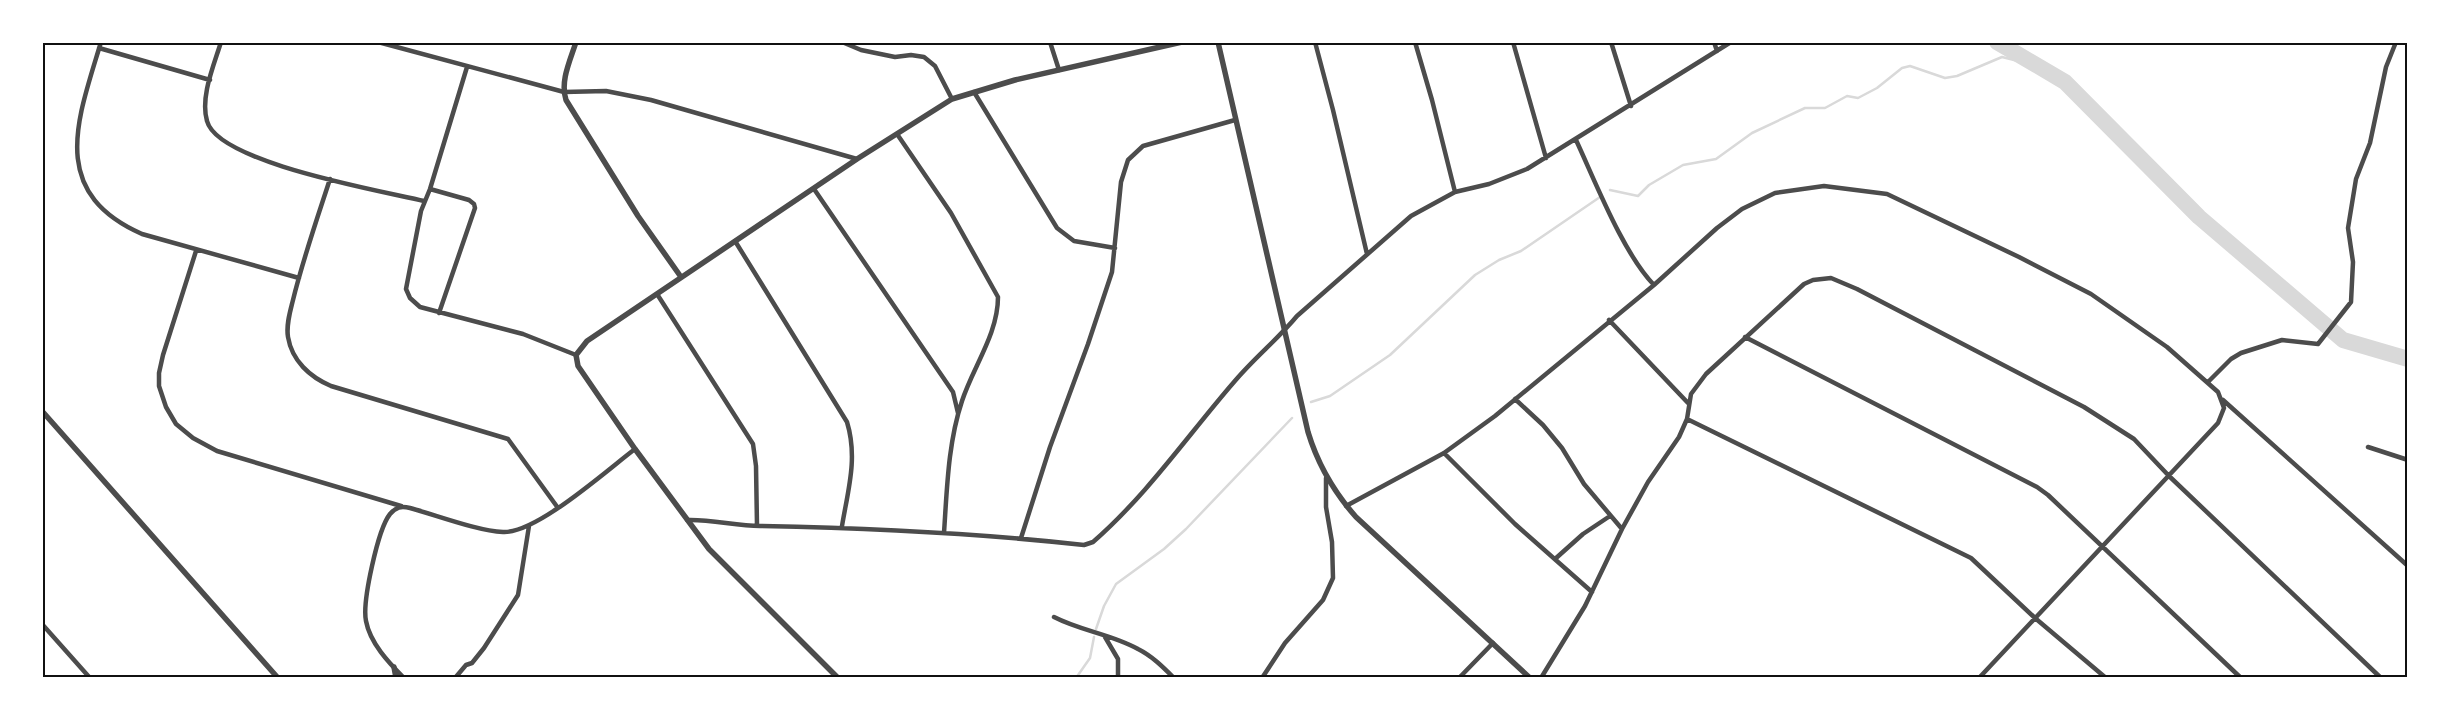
<svg xmlns="http://www.w3.org/2000/svg" width="2450" height="720" font-family="Mulish,sans-serif">
<style>
.lines{fill:none;stroke-linecap:round;stroke-linejoin:round}
.stream{stroke:#d9d9d9;stroke-width:2.5}
.river{stroke:#d9d9d9;stroke-width:16}
.minor{stroke:#4c4c4c;stroke-width:4.5}
.tertiary{stroke:#4c4c4c;stroke-width:5.5}
.neatline{fill:none;stroke:#111;stroke-width:2}
</style>
<rect width="100%" height="100%" fill="#fff"/>
<g class="lines">
<!-- stream -->
<path class="stream" d="M1610 190 1638 196 1649 185 1683 165 1716 159 1752 133 1805 108H1825L1847 96 1858 98 1877 88 1902 68 1910 66 1945 78 1957 76 2002 57 2038 66
M1311 402 1330 396 1390 355 1475 275 1499 260 1521 251 1600 197
M1096 629 1104 606 1116 584 1164 549 1186 529 1292 418
M1076 678 1090 658 1094 637"/>
<!-- river -->
<path class="river" d="M1997 42 2065 82 2199 217 2343 340 2408 359"/>
<!-- minor -->
<path class="minor" d="M101 42C78 119 47 192 142 234L299 278
M221 42C214 65 200 97 207 121 218 163 383 191 424 201
M378 42 564 92 606 91 651 100 857 159
M842 42 861 50 895 57 911 55 924 57 935 66 952 99
M1050 42 1059 70
M1315 42 1333 110 1367 254
M1415 42 1432 100 1455 192
M1513 42 1546 158
M1611 42 1631 106
M1714 42 1717 51
M99 48 210 80
M467 67 430 189 421 211 406 289 410 298 420 307 523 334 576 355
M974 92 1057 228 1074 241 1115 248
M897 134 951 213 998 297C998 334 973 367 962 401 948 443 947 489 944 533
M1576 140C1596 183 1623 253 1654 285
M330 179C317 219 303 259 293 300 290 312 286 325 288 337 292 361 310 377 331 386L508 439 558 508
M430 189 469 200 474 204 475 208 439 313
M814 189 953 392 958 413
M735 241 847 422C858 458 848 490 842 526
M196 251 163 355 159 373V386L166 407 176 424 193 438 217 451 401 506
M657 294 753 444 756 466 757 526
M1609 320 1688 403
M1745 337 2037 487 2048 495 2241 678
M2208 382 2231 359 2241 353 2282 340 2318 344 2351 302 2353 262 2348 228 2356 179 2370 143 2386 67 2396 42
M1515 399 1543 425 1562 448 1584 484 1622 529
M2223 400 2408 566
M1687 419 1971 558 2035 618 2106 678
M2368 447 2408 460
M1444 453 1515 524 1592 592
M1346 506 1444 453 1495 416 1654 285 1717 228 1742 209 1775 193 1824 186 1887 194 2019 257 2091 294 2167 347 2218 392 2224 408 2218 423 1979 678
M687 520C711 519 736 526 760 526 868 528 976 533 1084 545L1093 542C1147 495 1188 435 1234 382 1254 358 1278 339 1297 316L1411 216 1455 192 1489 184 1527 169 1731 42
M1021 538 1050 447 1088 344 1112 272 1121 182 1128 160 1143 146 1235 120
M1555 559 1583 534 1610 516
M1054 617C1081 631 1111 634 1138 649 1152 656 1163 667 1174 678
M42 624 90 678
M1105 637 1118 659V678
M404 678C389 663 370 643 366 621 362 602 378 529 390 514 396 507 401 506 410 508 436 515 478 531 503 532 536 534 607 470 635 449
M455 678 466 665 472 663 484 648 518 595 529 526
M1262 678 1285 643 1323 600 1333 578 1332 542 1326 507V478
M1459 678 1493 643
M1541 678 1585 606 1622 529 1648 482 1679 437 1687 419 1691 394 1706 374 1804 284 1813 280 1831 278 1857 289 2084 407 2134 439 2169 476 2381 678"/>
<!-- tertiary -->
<path class="tertiary" d="M576 42C570 61 560 81 566 100L638 216 681 277
M1218 42 1308 432C1318 465 1333 491 1356 517L1530 678
M42 411 278 678
M394 667 396 678
M838 678 709 549 635 449 578 366 576 355 587 341 857 159 952 99 1015 80 1182 42"/>
</g>
<!-- border -->
<rect width="2450" height="720" fill="none" stroke="#ffffff" stroke-width="88"/>
<rect x="44" y="44" width="2362" height="632" class="neatline"/>
</svg>
